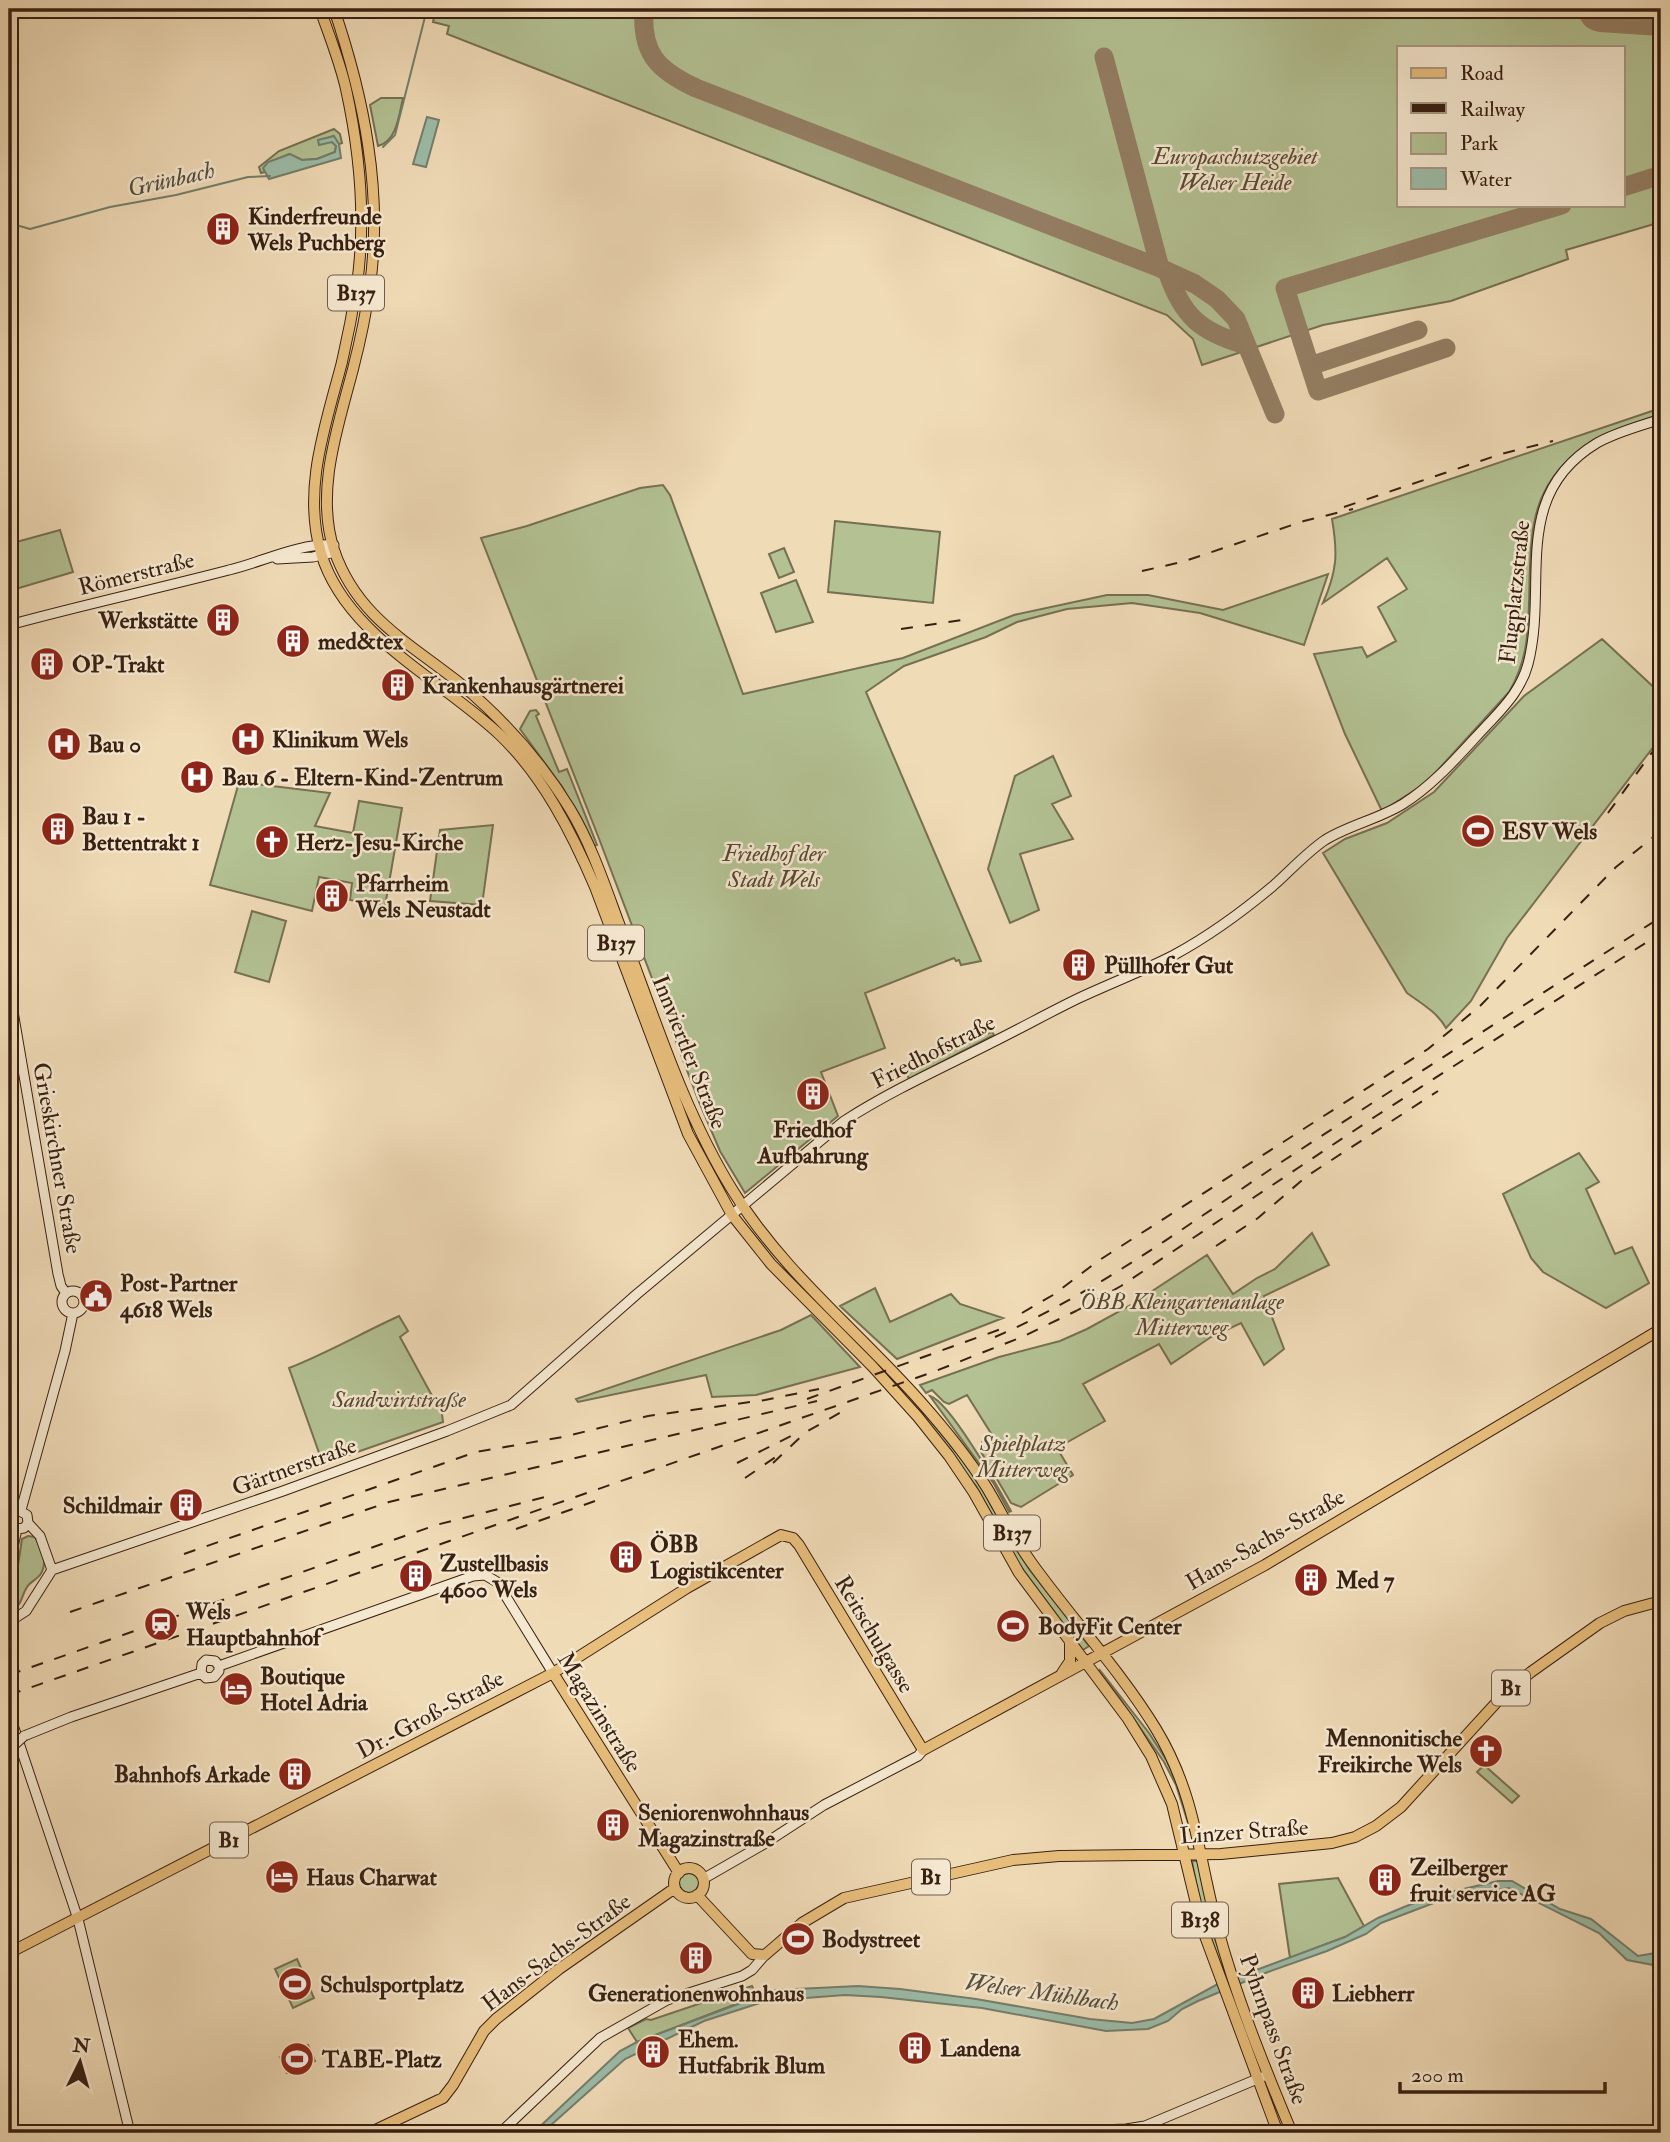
<svg xmlns="http://www.w3.org/2000/svg" width="1670" height="2142" font-family="'IM FELL Double Pica',serif">
<style>
.green{fill:#b3c193;stroke:#767052;stroke-width:2;fill-rule:evenodd}
.water{fill:#9cbca8;stroke:#747e6c;stroke-width:2}
.lines{fill:none;stroke-linecap:round;stroke-linejoin:round}
.stream{stroke:#747e6c;stroke-width:2}
.taxiway{stroke:#947e64;stroke-width:19}
.runway{stroke:#947e64;stroke-width:46}
.secondary-tunnel{stroke:#cbb696;stroke-width:9;stroke-dasharray:9 4.5;stroke-linecap:butt}
.secondary-casing{stroke:#382012;stroke-width:11}
.primary-casing{stroke:#382012;stroke-width:12}
.secondary{stroke:#f5e8d0;stroke-width:9}
.primary{stroke:#e8be7c;stroke-width:10}
.rail{stroke:#382012;stroke-width:2;stroke-dasharray:12 12;stroke-linecap:butt}
.secondary-bridge-casing{stroke:#382012;stroke-width:11;stroke-linecap:butt}
.secondary-bridge{stroke:#f5e8d0;stroke-width:9}
.labels{text-anchor:middle;stroke-width:5;stroke-linejoin:round;paint-order:stroke}
.shield{fill:#f5e8d0;stroke:#715c4b;stroke-width:2}
.shield-label{font-size:21px;font-weight:bold;fill:#382012}
.park-label{font-size:23px;font-style:italic;fill:#574832;stroke:#f5e8d0}
.poi-label{font-size:23px;font-weight:bold;fill:#382012;stroke:#f5e8d0;text-anchor:start}
.street-label{font-size:23px;fill:#382012;stroke:#f5e8d0}
.water-label{font-size:24px;font-style:italic;fill:#564f3f;stroke:#f5e8d0}
</style>
<rect width="100%" height="100%" fill="#f0dbb7"/>
<filter id="stains"><feTurbulence type="fractalNoise" baseFrequency=".00286" numOctaves="4"/><feColorMatrix values="0 0 0 0 .2 0 0 0 0 .09 0 0 0 0 .02 0 0 0 .5 -.17"/></filter>
<radialGradient id="worn" r=".72"><stop offset=".6" stop-color="#630" stop-opacity="0"/><stop offset="1" stop-color="#630" stop-opacity=".3"/></radialGradient>
<!-- green -->
<path class="green" d="M436 9H1661V222L1566 250 1568 259 1451 301 1323 325 1202 365 1193 339 1167 315 447 34 449 26 433 22ZM1399 47H1623V205H1399Z
M381 98H403C399 115 397 141 378 146L370 105Z
M334 129 340 134 342 143 339 144 333 136 327 142H332L336 146 335 152 317 159 302 160 289 154 268 163 264 168 265 172 261 173 259 167 279 151Z
M1661 408V414C1603 434 1546 455 1534 524 1529 550 1530 578 1529 604 1528 638 1526 663 1509 692L1426 783 1382 811 1345 734 1314 654 1362 647 1367 657 1396 641 1378 607 1407 589 1387 558 1323 603C1337 571 1338 554 1332 519Z
M663 485 670 495 743 694 903 658 1014 615 1107 595H1148L1223 610 1328 574 1304 645 1200 613 1132 603 1067 609 1017 622 986 637 904 666 866 692 981 961 961 965 959 960 956 961 954 958 865 993 885 1048 821 1072 838 1116 745 1193 720 1151 699 1102 598 836 481 538 527 526 640 488Z
M835 521 940 532 933 603 828 592Z
M60 530 73 572 9 591V544Z
M784 548 794 572 779 578 769 554Z
M796 580 813 622 776 632 761 593Z
M1602 639 1661 694V737L1507 938 1471 1001 1446 1028C1438 1013 1421 1003 1407 993L1323 853 1345 839 1387 823 1434 792 1524 696Z
M536 710 539 714 536 716 559 772 567 769 597 845 594 846 563 788 520 729 530 711Z
M1053 756 1071 796 1052 804 1073 839 1020 854 1039 910 1010 923 988 869 1015 776Z
M239 782 330 793 315 826 353 833 359 801 402 808 385 906 350 900 352 883 319 877 312 911 210 885Z
M493 825 482 905 430 901 440 830Z
M252 911 286 921 269 982 235 972Z
M992 1032 994 1035 909 1079 904 1066Z
M1579 1153 1599 1182 1586 1189 1615 1254 1632 1247 1649 1283 1606 1308 1543 1272 1531 1258 1503 1194Z
M1312 1233 1329 1265 1264 1296 1284 1349 1264 1365 1241 1323 1211 1337 1171 1364 1159 1344 1083 1384 1105 1421 1057 1448 1073 1475 1021 1507 1011 1503 980 1450 983 1440 992 1435 967 1395 949 1404 944 1402 932 1390 926 1393 920 1385 999 1357 1060 1341 1087 1329 1131 1305 1207 1255 1233 1294 1257 1278 1275 1269Z
M875 1288 890 1322 951 1294 960 1304 1003 1318 897 1359 840 1306Z
M811 1315 860 1367 756 1395 712 1397 706 1375 578 1402 576 1399 781 1330Z
M399 1316 408 1331 400 1337 442 1414 443 1422 323 1464 289 1368C327 1353 362 1333 399 1316Z
M906 1390 962 1459 982 1488 1010 1539 1029 1569 1089 1646 1083 1650 1019 1564 976 1486 901 1391Z
M930 1396C950 1402 999 1489 1011 1511L1009 1512 994 1484Z
M28 1536 35 1537C41 1548 49 1562 40 1575 36 1580 30 1582 27 1587 20 1598 24 1603 11 1611L22 1539Z
M1099 1669 1149 1733 1167 1761 1186 1804 1194 1842 1176 1785 1164 1762Z
M1484 1765 1519 1796 1512 1803 1477 1772Z
M1192 1861H1199L1215 1939 1230 1979 1226 1980 1201 1910Z
M679 1883a10 10 0 1 1 20 0a10 10 0 1 1-20 0Z
M1338 1878 1364 1926 1345 1937 1290 1958 1279 1884Z
M297 1959 314 1998 293 2008 275 1969Z
M752 1986 757 1996 637 2042 628 2028 646 2019 651 2020Z
M308 2045 315 2061 287 2073 280 2057Z"/>
<!-- water -->
<path class="water" d="M427 117 439 120 426 167 413 164Z
M334 136 339 144 341 158 269 179 263 168 268 162 290 154 302 160 317 159 335 152 336 146 332 142 319 145 318 140Z
M1498 1881H1512L1560 1909 1591 1919 1638 1956 1661 1952V1963L1653 1965 1627 1960 1599 1933 1509 1888 1439 1901 1381 1923 1366 1934 1327 1951 1268 1972 1198 2001 1182 2009 1168 2021 1148 2029 1106 2031 982 2008 881 1997 845 1995 766 2001 704 2021 625 2059 542 2133H533L620 2051 637 2042 776 1990 858 1986 900 1989 976 1999 1090 2019 1132 2023 1154 2019 1216 1985 1345 1937 1378 1918 1404 1907 1433 1896Z"/>
<g class="lines">
<!-- stream -->
<path class="stream" d="M383 147 395 135 427 9
M9 223 30 229 110 207 176 195 248 177 270 176"/>
<!-- taxiway -->
<path class="taxiway" d="M644 9C641 53 657 70 696 88L1160 268 1195 284 1217 299 1236 319 1275 414
M1104 57 1160 268
M1623 187 1661 175
M1167 271C1182 316 1200 332 1246 345
M1446 348 1318 391 1285 288 1562 205
M1310 366 1418 330"/>
<!-- runway -->
<path class="runway" d="M1601 9 1661 13"/>
<!-- secondary-tunnel -->
<path class="secondary-tunnel" d="M9 1707 11 1719"/>
<!-- secondary casing -->
<g class="secondary-casing">
<path id="secondary" d="M277 559 313 557 335 552
M9 625C82 605 156 589 229 570 263 562 298 543 334 545
M9 988 58 1274 61 1286 66 1293
M62 1302a11 11 0 1 1 22 0a11 11 0 1 1-22 0Z
M21 1510 65 1351 73 1313
M28 1523 24 1528 17 1529 11 1525 10 1516 18 1510 27 1515 28 1523 40 1536 52 1570
M9 1565 17 1529
M52 1570 283 1491 447 1431 511 1405 637 1294 844 1121C892 1090 946 1066 997 1040 1025 1026 1052 1011 1079 998 1111 983 1143 971 1174 955 1209 936 1242 912 1273 886 1290 871 1306 853 1325 840 1349 825 1379 819 1403 804 1437 783 1464 749 1491 721 1507 704 1522 687 1528 664 1549 584 1509 496 1597 443 1616 432 1640 426 1661 419
M9 1622 26 1611 52 1570
M219 1666 473 1576 485 1575 497 1582 553 1673
M201 1673 202 1664 206 1660 215 1661 219 1666
M201 1673 206 1678 214 1677 219 1671V1666
M11 1719 78 1919 130 2133
M24 1736 71 1717 201 1673
M703 1879 764 1844 824 1805 918 1756 923 1750
M500 2133 600 2038 667 2000 742 1976 752 1970 765 1955
M1023 2133 1126 2129 1145 2126 1262 2077"/>
</g>
<!-- primary casing -->
<g class="primary-casing">
<path id="primary" d="M320 9C329 35 340 62 346 89 360 153 366 220 357 284 353 310 348 336 342 362 326 424 302 489 321 553 345 635 442 680 500 735 543 776 572 833 595 887L688 1134 732 1215 771 1264 872 1366 918 1417 949 1456 974 1493 1019 1573 1128 1719 1151 1756 1172 1804 1202 1928 1278 2133
M334 9C364 98 383 191 370 285 366 314 360 342 353 369 338 427 315 491 334 550 356 615 406 641 457 681 501 717 540 760 570 809 591 844 604 883 618 921 653 1012 682 1109 733 1191 783 1272 858 1331 920 1401 944 1428 968 1457 987 1488 1002 1513 1014 1539 1031 1562 1071 1618 1120 1670 1156 1729 1196 1795 1198 1855 1217 1926 1236 1997 1264 2066 1292 2133
M553 1673 679 1873
M1062 1673 1070 1661V1642
M674 1883a15 15 0 1 1 30 0a15 15 0 1 1-30 0Z
M697 1895 752 1954 765 1955 802 1923 844 1898 1013 1860 1059 1856 1221 1854 1332 1843 1355 1837 1376 1826 1401 1807 1506 1692 1531 1672 1600 1623 1624 1611 1661 1601
M9 1953 553 1673 687 1588 781 1535 793 1538 799 1545 923 1750 1265 1565 1661 1329
M369 2133 443 2098 453 2085 484 2031 496 2019 559 1969 675 1888"/>
</g>
<!-- secondary -->
<use href="#secondary" class="secondary"/>
<!-- primary -->
<use href="#primary" class="primary"/>
<!-- rail -->
<path class="rail" d="M1344 507 1501 454 1553 441
M1142 571 1182 562 1304 521 1353 509
M901 629 968 619
M1608 813 1661 740
M1216 1246 1258 1218 1307 1176 1438 1091
M1022 1313 1053 1295 1098 1261 1428 1049 1480 1006 1616 867 1661 831
M995 1337C1098 1292 1190 1223 1283 1161 1409 1079 1535 998 1661 917
M807 1399 1001 1329
M737 1463 797 1433
M773 1463 806 1432 845 1410
M745 1478 780 1454
M516 1529 595 1501
M184 1554 476 1452 563 1437 648 1416 765 1400 819 1389
M70 1612 389 1502 817 1401
M9 1675 436 1525 553 1495
M9 1695 933 1372 1022 1337 1076 1311 1121 1286 1376 1116 1661 933"/>
<!-- secondary-bridge casing -->
<g class="secondary-bridge-casing">
<path id="secondary-bridge" d="M11 1748 24 1736"/>
</g>
<!-- secondary-bridge -->
<use href="#secondary-bridge" class="secondary-bridge"/>
</g>
<!-- icons -->
<defs>
<g id="building-disc" transform="scale(1.75)"><circle r="9.5" fill="#8f2418" stroke="#f5e8d0"/><path d="M-4-6H4V6H1V3H-1V6H-4ZM-2.5-4.3h1.7v1.8h-1.7ZM.8-4.3h1.7v1.8H.8ZM-2.5-1h1.7V.8h-1.7ZM.8-1h1.7V.8H.8Z" fill="#fff"/></g>
<g id="hospital-disc" transform="scale(1.75)"><circle r="9.5" fill="#8f2418" stroke="#f5e8d0"/><path d="M-5-5h3v3.5h4V-5h3V5h-3V1.5h-4V5h-3Z" fill="#fff"/></g>
<g id="stadium-disc" transform="scale(1.75)"><circle r="9.5" fill="#8f2418" stroke="#f5e8d0"/><path d="M0-5a6.5 5 0 1 0 0 10a6.5 5 0 1 0 0-10ZM-3.5-1.8h7v3.6h-7Z" fill="#fff"/></g>
<g id="church-disc" transform="scale(1.75)"><circle r="9.5" fill="#8f2418" stroke="#f5e8d0"/><path d="M-1.2-6h2.4v3.5h3.3v2.4h-3.3V6h-2.4V-.1h-3.3v-2.4h3.3Z" fill="#fff"/></g>
<g id="civic-disc" transform="scale(1.75)"><circle r="9.5" fill="#8f2418" stroke="#f5e8d0"/><path d="M-.6-6.5H3V-4.5H.6V-3L4-1V1h2V6H-6V1h2V-1L-.6-3ZM-1.2 2.5V6h2.4V2.5Z" fill="#fff"/></g>
<g id="station-disc" transform="scale(1.75)"><circle r="9.5" fill="#8f2418" stroke="#f5e8d0"/><path d="M-3-6H3Q5-6 5-4V2Q5 4 3 4L4.5 6H3L1.5 4h-3L-3 6H-4.5L-3 4Q-5 4-5 2V-4Q-5-6-3-6ZM-3.5-4v3h7v-3ZM-3.5 1v1.5H-2V1ZM2 1v1.5H3.5V1Z" fill="#fff"/></g>
<g id="hotel-disc" transform="scale(1.75)"><circle r="9.5" fill="#8f2418" stroke="#f5e8d0"/><path d="M-6-4.5h1.5V1H6V5H4.5V3h-9V5H-6ZM-4 0a1.8 1.8 0 1 1 3.6 0ZM.5 0V-2.5h3Q6-2.5 6 0Z" fill="#fff"/></g>
</defs>
<g fill-rule="evenodd">
<use href="#building-disc" x="223" y="229"/>
<use href="#building-disc" x="223" y="620"/>
<use href="#building-disc" x="293" y="641"/>
<use href="#building-disc" x="47" y="664"/>
<use href="#building-disc" x="398" y="685"/>
<use href="#hospital-disc" x="248" y="739"/>
<use href="#hospital-disc" x="64" y="744"/>
<use href="#hospital-disc" x="197" y="777"/>
<use href="#building-disc" x="58" y="829"/>
<use href="#stadium-disc" x="1478" y="831"/>
<use href="#church-disc" x="272" y="842"/>
<use href="#building-disc" x="332" y="896"/>
<use href="#building-disc" x="1079" y="965"/>
<use href="#building-disc" x="813" y="1094"/>
<use href="#civic-disc" x="96" y="1296"/>
<use href="#building-disc" x="186" y="1505"/>
<use href="#building-disc" x="626" y="1557"/>
<use href="#building-disc" x="416" y="1576"/>
<use href="#building-disc" x="1311" y="1580"/>
<use href="#station-disc" x="161" y="1624"/>
<use href="#stadium-disc" x="1013" y="1626"/>
<use href="#hotel-disc" x="236" y="1689"/>
<use href="#church-disc" x="1486" y="1751"/>
<use href="#building-disc" x="295" y="1774"/>
<use href="#building-disc" x="613" y="1825"/>
<use href="#hotel-disc" x="282" y="1877"/>
<use href="#building-disc" x="1385" y="1880"/>
<use href="#stadium-disc" x="798" y="1939"/>
<use href="#building-disc" x="696" y="1958"/>
<use href="#stadium-disc" x="295" y="1984"/>
<use href="#building-disc" x="1308" y="1993"/>
<use href="#building-disc" x="915" y="2048"/>
<use href="#building-disc" x="653" y="2052"/>
<use href="#stadium-disc" x="297" y="2059"/>
</g>
<g class="labels">
<!-- shield labels -->
<g class="shield">
<rect x="328" y="275.5" width="56" height="35" rx="5"/>
<rect x="588" y="925.5" width="56" height="35" rx="5"/>
<rect x="984" y="1515.5" width="56" height="35" rx="5"/>
<rect x="1492" y="1670.5" width="38" height="35" rx="5"/>
<rect x="210" y="1822.5" width="38" height="35" rx="5"/>
<rect x="912" y="1859.5" width="38" height="35" rx="5"/>
<rect x="1172" y="1902.5" width="56" height="35" rx="5"/>
</g>
<g class="shield-label">
<text x="356" y="300">B137</text>
<text x="616" y="950">B137</text>
<text x="1012" y="1540">B137</text>
<text x="1511" y="1695">B1</text>
<text x="229" y="1847">B1</text>
<text x="931" y="1884">B1</text>
<text x="1200" y="1927">B138</text>
</g>
<!-- park labels -->
<g class="park-label">
<text x="1235" y="164">Europaschutzgebiet<tspan x="1235" dy="26">Welser Heide</tspan></text>
<text x="774" y="861">Friedhof der<tspan x="774" dy="26">Stadt Wels</tspan></text>
<text x="1182" y="1309">ÖBB Kleingartenanlage<tspan x="1182" dy="26">Mitterweg</tspan></text>
<text x="399" y="1407">Sandwirtstraße</text>
<text x="1023" y="1451">Spielplatz<tspan x="1023" dy="26">Mitterweg</tspan></text>
</g>
<!-- poi labels -->
<g class="poi-label">
<text x="248" y="224">Kinderfreunde<tspan x="248" dy="26">Wels Puchberg</tspan></text>
<text x="198" y="628" text-anchor="end">Werkstätte</text>
<text x="318" y="649">med&amp;tex</text>
<text x="72" y="672">OP-Trakt</text>
<text x="422" y="693">Krankenhausgärtnerei</text>
<text x="272" y="747">Klinikum Wels</text>
<text x="88" y="752">Bau 0</text>
<text x="222" y="785">Bau 6 - Eltern-Kind-Zentrum</text>
<text x="82" y="824">Bau 1 -<tspan x="82" dy="26">Bettentrakt 1</tspan></text>
<text x="1502" y="839">ESV Wels</text>
<text x="296" y="850">Herz-Jesu-Kirche</text>
<text x="356" y="891">Pfarrheim<tspan x="356" dy="26">Wels Neustadt</tspan></text>
<text x="1104" y="973">Püllhofer Gut</text>
<text x="813" y="1137" text-anchor="middle">Friedhof<tspan x="813" dy="26">Aufbahrung</tspan></text>
<text x="120" y="1291">Post-Partner<tspan x="120" dy="26">4618 Wels</tspan></text>
<text x="162" y="1513" text-anchor="end">Schildmair</text>
<text x="650" y="1552">ÖBB<tspan x="650" dy="26">Logistikcenter</tspan></text>
<text x="440" y="1571">Zustellbasis<tspan x="440" dy="26">4600 Wels</tspan></text>
<text x="1336" y="1588">Med 7</text>
<text x="186" y="1619">Wels<tspan x="186" dy="26">Hauptbahnhof</tspan></text>
<text x="1038" y="1634">BodyFit Center</text>
<text x="260" y="1684">Boutique<tspan x="260" dy="26">Hotel Adria</tspan></text>
<text x="1462" y="1746" text-anchor="end">Mennonitische<tspan x="1462" dy="26">Freikirche Wels</tspan></text>
<text x="270" y="1782" text-anchor="end">Bahnhofs Arkade</text>
<text x="638" y="1820">Seniorenwohnhaus<tspan x="638" dy="26">Magazinstraße</tspan></text>
<text x="1410" y="1875">Zeilberger<tspan x="1410" dy="26">fruit service AG</tspan></text>
<text x="306" y="1885">Haus Charwat</text>
<text x="822" y="1947">Bodystreet</text>
<text x="320" y="1992">Schulsportplatz</text>
<text x="696" y="2001" text-anchor="middle">Generationenwohnhaus</text>
<text x="1332" y="2001">Liebherr</text>
<text x="678" y="2047">Ehem.<tspan x="678" dy="26">Hutfabrik Blum</tspan></text>
<text x="940" y="2056">Landena</text>
<text x="322" y="2067">TABE-Platz</text>
</g>
<!-- street labels -->
<g class="street-label">
<text transform="translate(136 573) rotate(-14)" y="8">Römerstraße</text>
<text transform="translate(1514 592) rotate(-84)" y="8">Flugplatzstraße</text>
<text transform="translate(933 1051) rotate(-27)" y="8">Friedhofstraße</text>
<text transform="translate(690 1052) rotate(68)" y="8">Innviertler Straße</text>
<text transform="translate(58 1158) rotate(80)" y="8">Grieskirchner Straße</text>
<text transform="translate(294 1466) rotate(-20)" y="8">Gärtnerstraße</text>
<text transform="translate(1265 1539) rotate(-30)" y="8">Hans-Sachs-Straße</text>
<text transform="translate(875 1634) rotate(59)" y="8">Reitschulgasse</text>
<text transform="translate(600 1712) rotate(58)" y="8">Magazinstraße</text>
<text transform="translate(430 1714) rotate(-28)" y="8">Dr.-Groß-Straße</text>
<text transform="translate(1244 1831) rotate(-4)" y="8">Linzer Straße</text>
<text transform="translate(556 1952) rotate(-37)" y="8">Hans-Sachs-Straße</text>
<text transform="translate(1274 2029) rotate(70)" y="8">Pyhrnpass Straße</text>
</g>
<!-- water labels -->
<g class="water-label">
<text transform="translate(171 179) rotate(-13)" y="8">Grünbach</text>
<text transform="translate(1042 1992) rotate(8)" y="8">Welser Mühlbach</text>
</g>
</g>
<!-- margin -->
<rect width="1670" height="2142" fill="none" stroke="#f0dbb7" stroke-width="35"/>
<rect x="10" y="10" width="1649" height="2121" fill="none" stroke="#382012" stroke-width="3.5"/>
<rect x="18" y="18" width="1635" height="2107" fill="none" stroke="#382012" stroke-width="2"/>
<!-- legend -->
<rect x="1397" y="46" width="228" height="161" fill="#f5e8d0" stroke="#a99884" stroke-width="2"/>
<rect x="1411" y="68" width="35" height="10" fill="#e8be7c" stroke="#a99884" stroke-width="2"/>
<text x="1460" y="80" font-size="21" fill="#382012">Road</text>
<rect x="1411" y="103" width="35" height="10" fill="#382012" stroke="#a99884" stroke-width="2"/>
<text x="1460" y="116" font-size="21" fill="#382012">Railway</text>
<rect x="1411" y="133" width="35" height="21" fill="#b3c193" stroke="#a99884" stroke-width="2"/>
<text x="1460" y="150" font-size="21" fill="#382012">Park</text>
<rect x="1411" y="168" width="35" height="21" fill="#9cbca8" stroke="#a99884" stroke-width="2"/>
<text x="1460" y="186" font-size="21" fill="#382012">Water</text>
<!-- north arrow -->
<g transform="translate(80 2062) rotate(5)" stroke="#f5e8d0" stroke-width="5" paint-order="stroke">
<path d="M0-5L12 26L0 18L-12 26Z" fill="#382012"/>
<text y="-10" font-size="19" font-weight="bold" text-anchor="middle" fill="#382012">N</text>
</g>
<!-- scale -->
<path d="M1400 2082v10h205v-10" fill="none" stroke="#382012" stroke-width="3.5"/>
<text x="1411" y="2082" font-size="21" fill="#382012" stroke="#f5e8d0" stroke-width="5" paint-order="stroke">200 m</text>
<rect width="100%" height="100%" filter="url(#stains)"/>
<rect width="100%" height="100%" fill="url(#worn)"/>
</svg>
